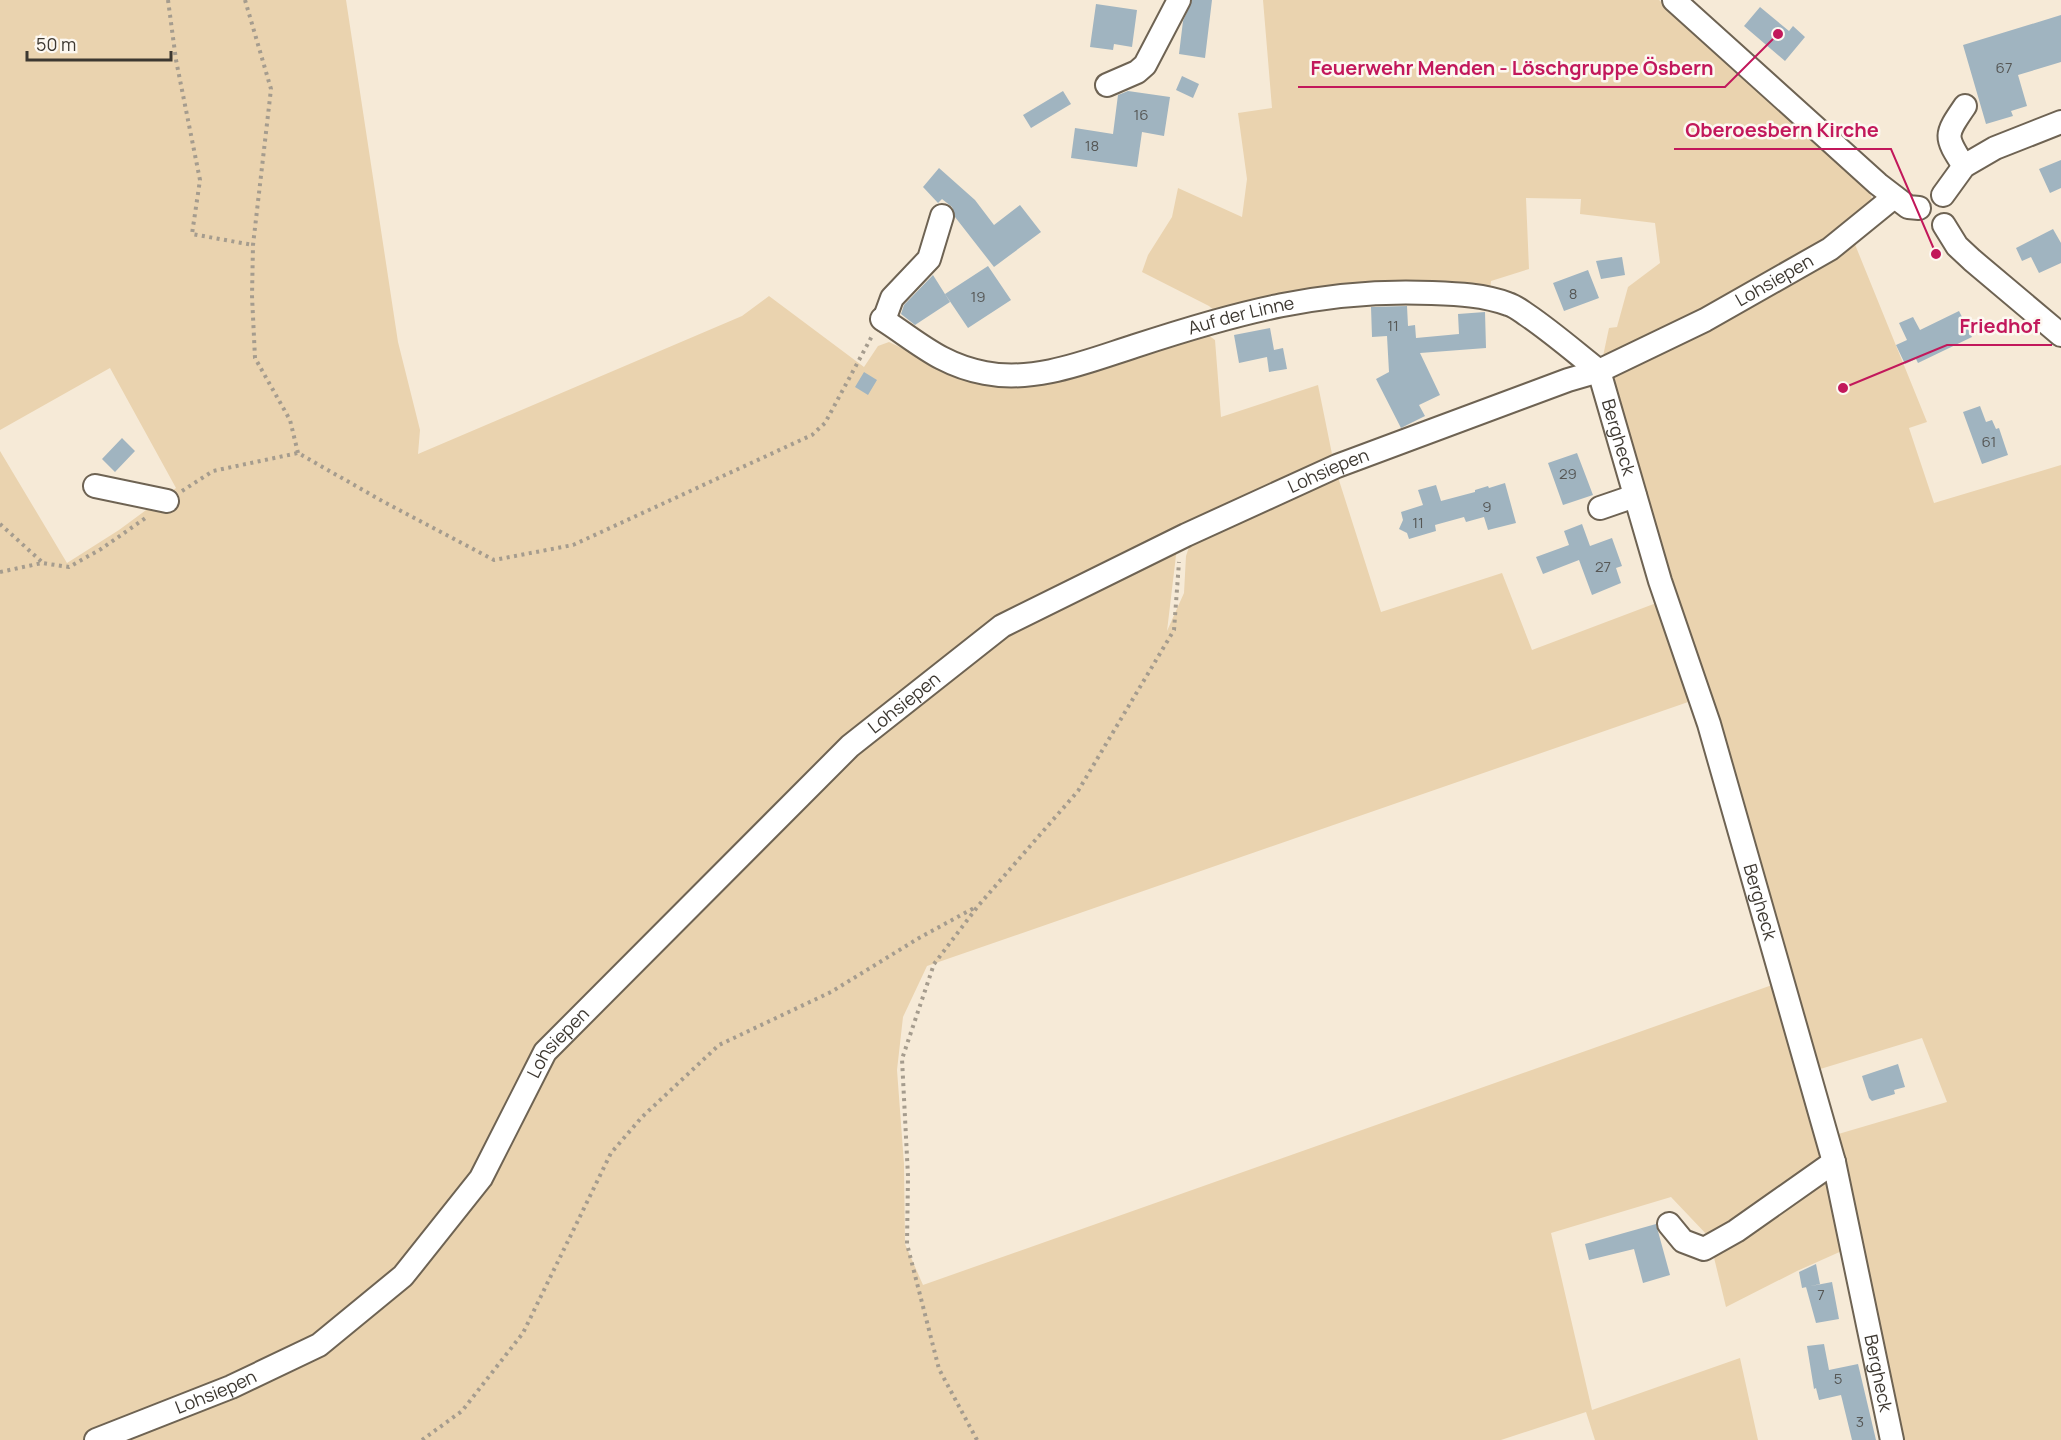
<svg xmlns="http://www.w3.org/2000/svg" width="2061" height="1440" font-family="Manrope,sans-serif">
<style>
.green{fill:#ead3af}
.building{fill:#a0b4c0}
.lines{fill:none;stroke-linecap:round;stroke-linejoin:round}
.minor-casing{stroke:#6e6353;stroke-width:26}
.path{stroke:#a59c8e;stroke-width:4;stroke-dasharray:3 4.5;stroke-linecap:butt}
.minor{stroke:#fff;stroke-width:22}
.labels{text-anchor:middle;stroke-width:5;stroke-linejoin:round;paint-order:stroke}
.number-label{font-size:15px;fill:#565755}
.street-label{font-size:18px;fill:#3d3831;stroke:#fdf8f1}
.leader{fill:none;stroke:#c2185b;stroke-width:2}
.callout-dot{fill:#c2185b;stroke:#fdf8f1;stroke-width:2}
.callout-label{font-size:20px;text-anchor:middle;font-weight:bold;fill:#c2185b;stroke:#fdf8f1;stroke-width:5;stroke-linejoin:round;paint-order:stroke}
</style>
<rect width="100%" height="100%" fill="#f6ead7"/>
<!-- green -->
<path class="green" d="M0 0H346L398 342 420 430 418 454 742 316 769 296 864 367 878 346 889 342 939 366 973 378 1201 330 1215 340 1221 417 1318 385 1333 459 1018 605 1177 547 1167 631 1184 593 1186 556 1191 541 1337 474 1381 612 1502 573 1532 650 1659 602 1691 701 927 966 903 1017 897 1070 904 1164 905 1244 923 1285 1775 984 1829 1168 1844 1250 1797 1271 1726 1307 1709 1237 1671 1197 1551 1233 1592 1410 1740 1358 1758 1440H1595L1586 1412 1501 1440H0V451L67 563 119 530 176 488 110 368 0 430Z
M1263 0H1659L1869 186 1872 200 1866 211 1810 250 1712 307 1602 361 1609 328 1617 327 1628 287 1660 263 1655 223 1580 214 1581 199 1526 198 1529 269 1491 281 1490 291 1216 312 1209 306 1142 272 1148 255 1172 217 1178 188 1242 217 1247 179 1238 113 1272 108Z
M1854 242 1927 422 1909 428 1934 503 2061 465V1440H1898L1835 1135 1947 1102 1922 1038 1817 1070 1611 387 1618 371Z"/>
<!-- building -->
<path class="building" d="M1192 0H1212L1205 58 1179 54 1183 21Z
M1096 4 1137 10 1132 47 1114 44 1113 50 1090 47Z
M1760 7 1789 31 1793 26 1805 37 1785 61 1744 26Z
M2061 15V62L2018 75 2027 106 2011 111 2013 116 1986 124 1963 45Z
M1182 76 1199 84 1193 98 1176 90Z
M1063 91 1071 104 1031 128 1023 115Z
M1128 91 1170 97 1164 136 1142 132 1137 167 1071 158 1075 128 1113 134 1118 95Z
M2061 160V188L2050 193 2039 169Z
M939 168 975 200 994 225 1020 205 1041 232 994 267 955 217 952 207 942 199 938 203 923 187Z
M2053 229 2061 243V263L2039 273 2031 257 2022 261 2016 248Z
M1622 257 1625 275 1601 279 1596 261Z
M988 266 1011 300 968 328 945 294Z
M1588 270 1599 298 1564 311 1553 283Z
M933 275 950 302 915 325 901 314 904 305Z
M1407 306 1408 326 1415 325 1416 338 1459 334 1458 314 1485 312 1486 348 1420 353 1440 395 1419 405 1425 416 1401 428 1376 379 1389 372 1387 336 1372 337 1371 307Z
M1959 311 1972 337 1918 363 1916 359 1905 364 1896 345 1907 340 1899 323 1913 317 1920 330Z
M1270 328 1274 350 1283 348 1287 369 1269 372 1267 357 1239 363 1234 335Z
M864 372 877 380 868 395 855 387Z
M1980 406 1986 422 1992 420 1996 429 1999 428 2008 455 1982 464 1963 412Z
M122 438 135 451 115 472 102 459Z
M1577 453 1593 495 1563 505 1548 463Z
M1505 483 1516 523 1488 530 1484 517 1466 522 1464 517 1435 525 1436 531 1409 539 1407 533 1399 529 1403 520 1401 512 1423 505 1418 490 1436 485 1441 501 1475 492V490L1488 486 1489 488Z
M1582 524 1590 546 1612 538 1622 566 1616 568 1621 583 1592 595 1579 560 1543 574 1536 557 1569 545 1564 531Z
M1898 1064 1905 1087 1894 1090 1895 1094 1872 1101 1869 1098 1862 1076Z
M1656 1224 1670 1275 1643 1283 1634 1249 1589 1260 1585 1244Z
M1816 1264 1820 1284 1802 1288 1799 1272Z
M1832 1282 1839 1319 1816 1323 1806 1287Z
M1824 1344 1829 1370 1858 1364 1876 1440H1852L1841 1395 1819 1400 1816 1388 1814 1389 1807 1346Z"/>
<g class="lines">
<!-- minor casing -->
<g class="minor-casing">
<g id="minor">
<path d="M1674 0 1878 184 1908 207 1919 208"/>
<path d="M1107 85 1137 72 1145 65 1179 0"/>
<path d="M1964 166C1944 136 1945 135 1965 106"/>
<path d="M1943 195 1964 166 1995 148 2061 122"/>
<path d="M1944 225 1957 246 1972 260 2061 335"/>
<path id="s1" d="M882 319C918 342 941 365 985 373 1035 383 1088 361 1135 346 1235 313 1326 288 1432 293 1458 294 1484 295 1508 304 1515 306 1521 311 1527 315 1552 332 1575 352 1599 371"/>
<path d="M884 320 892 298 929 259 942 216"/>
<path id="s2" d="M1599 371 1660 581 1709 724 1834 1162 1892 1440"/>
<path d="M95 486 167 501"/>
<path d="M1600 508 1635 496"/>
<path d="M1669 1224 1683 1241 1704 1249 1736 1231 1834 1162"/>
<path id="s3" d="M96 1440 231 1387 319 1345 403 1276 481 1178 545 1052 850 746 1002 626 1186 535 1337 466 1568 380 1599 371 1705 320 1830 249 1894 197"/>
</g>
</g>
<!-- path -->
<path class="path" d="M168 0 176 60 200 180 192 234 253 245
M245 0 271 89 253 245 252 296 255 358 290 420 298 453
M182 491 213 471 298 453 384 502 494 560 573 545 812 435 825 423 872 336
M0 524 42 562
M0 572 42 563 69 567 101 549 147 517
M422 1440 462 1411 523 1333 611 1153 642 1117 719 1045 831 992 919 938 974 908
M977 1440 939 1369 907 1244 908 1176 902 1059 934 964 978 906 1078 791 1174 630 1179 562"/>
<!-- minor -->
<use href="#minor" class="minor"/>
</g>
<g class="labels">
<!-- number labels -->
<g class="number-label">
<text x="2004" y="73">67</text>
<text x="1141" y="120">16</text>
<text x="1092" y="151">18</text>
<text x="1573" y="299">8</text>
<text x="978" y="302">19</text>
<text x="1393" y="331">11</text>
<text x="1989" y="447">61</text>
<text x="1568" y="479">29</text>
<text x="1487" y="512">9</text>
<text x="1418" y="528">11</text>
<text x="1603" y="572">27</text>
<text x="1821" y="1300">7</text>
<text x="1838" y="1384">5</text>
<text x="1860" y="1427">3</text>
</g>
<!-- street labels -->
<g class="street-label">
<text dy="6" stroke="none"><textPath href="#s3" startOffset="2091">Lohsiepen</textPath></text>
<text dy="6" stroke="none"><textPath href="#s1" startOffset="382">Auf der Linne</textPath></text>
<text dy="6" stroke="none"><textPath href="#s2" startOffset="69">Bergheck</textPath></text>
<text dy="6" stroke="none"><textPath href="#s3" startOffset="1605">Lohsiepen</textPath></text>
<text dy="6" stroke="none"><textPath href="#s3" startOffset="1119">Lohsiepen</textPath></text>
<text dy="6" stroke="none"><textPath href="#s2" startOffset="555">Bergheck</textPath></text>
<text dy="6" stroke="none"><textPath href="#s3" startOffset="633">Lohsiepen</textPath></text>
<text dy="6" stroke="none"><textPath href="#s2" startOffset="1041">Bergheck</textPath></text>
<text dy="6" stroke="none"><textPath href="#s3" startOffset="129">Lohsiepen</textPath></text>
</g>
</g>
<!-- callouts -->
<path class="leader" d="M1778 34L1725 87H1298M1936 254L1891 149H1674M1843 388L1947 345H2052"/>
<g class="callout-dot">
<circle cx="1778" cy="34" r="6"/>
<circle cx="1936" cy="254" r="6"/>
<circle cx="1843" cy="388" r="6"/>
</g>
<g class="callout-label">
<text x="1512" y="75">Feuerwehr Menden - Löschgruppe Ösbern</text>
<text x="1782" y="137">Oberoesbern Kirche</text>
<text x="2000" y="333">Friedhof</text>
</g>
<!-- scale -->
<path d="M27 51v9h144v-9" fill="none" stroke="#3d3831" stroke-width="3"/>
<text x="36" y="51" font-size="18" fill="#3d3831" stroke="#fdf8f1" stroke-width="4.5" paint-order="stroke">50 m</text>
</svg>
